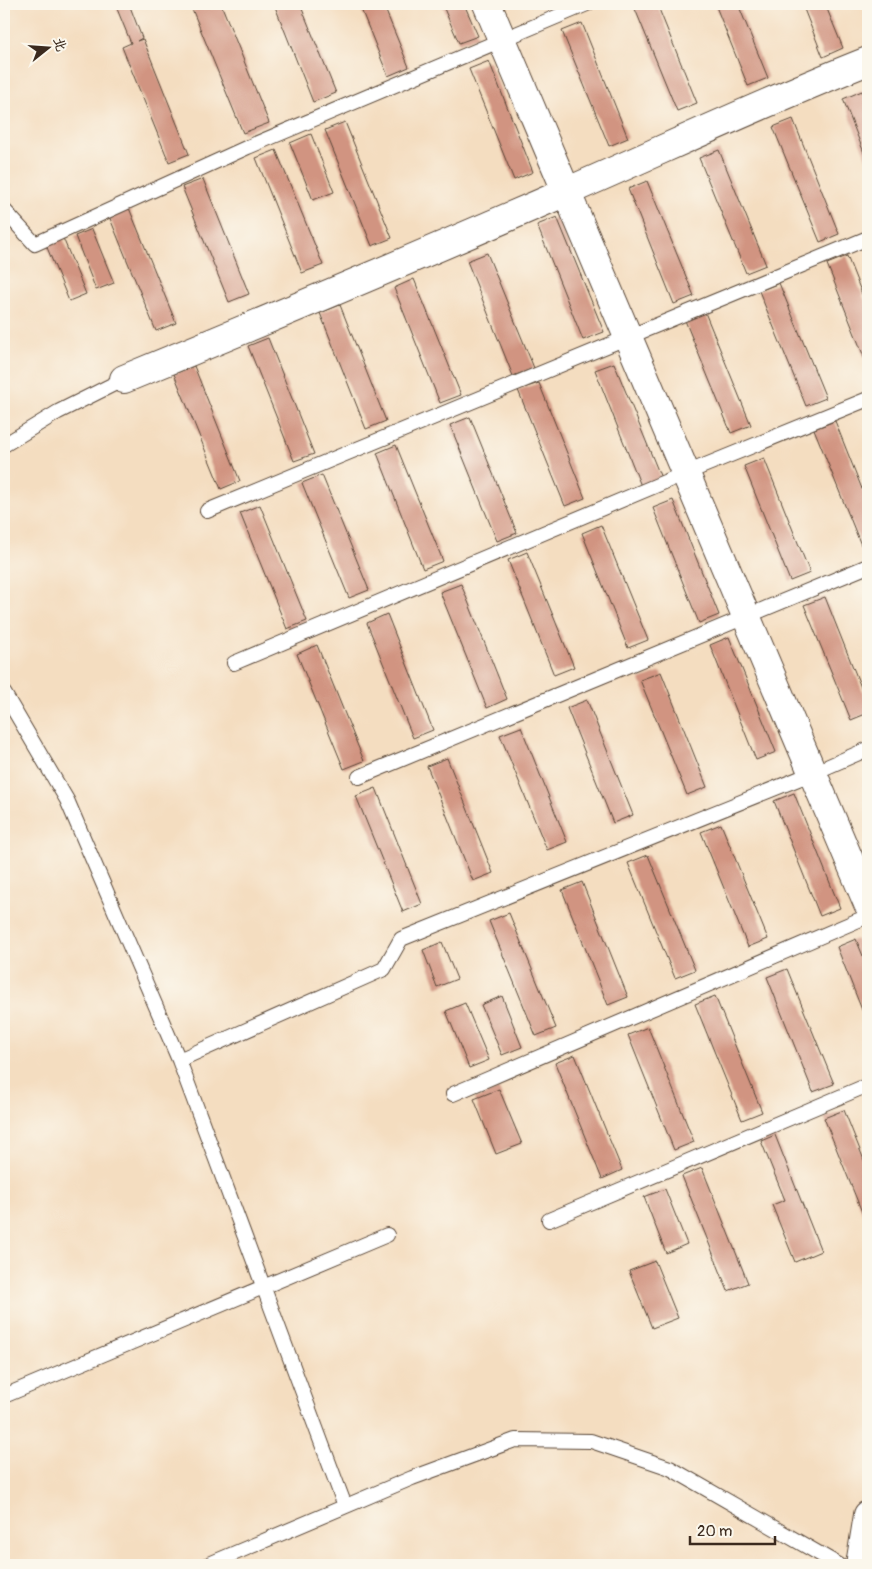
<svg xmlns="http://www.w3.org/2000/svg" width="872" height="1569" font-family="Pangolin,'LXGW WenKai TC',sans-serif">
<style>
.building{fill:#d19481}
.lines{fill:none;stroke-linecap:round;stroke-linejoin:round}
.lane-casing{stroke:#574536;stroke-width:16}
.street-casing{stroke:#574536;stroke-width:30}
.lane{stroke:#fff;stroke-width:14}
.street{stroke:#fff;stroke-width:28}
</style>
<rect width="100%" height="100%" fill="#fbf7ec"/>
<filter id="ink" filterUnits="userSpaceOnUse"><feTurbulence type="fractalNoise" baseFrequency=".02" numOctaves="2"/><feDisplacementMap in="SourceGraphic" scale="10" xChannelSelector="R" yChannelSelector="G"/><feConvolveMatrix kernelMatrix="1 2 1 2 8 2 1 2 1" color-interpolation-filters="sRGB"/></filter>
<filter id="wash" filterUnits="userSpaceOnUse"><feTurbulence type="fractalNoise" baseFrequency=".0096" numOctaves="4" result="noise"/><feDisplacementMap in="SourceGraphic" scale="20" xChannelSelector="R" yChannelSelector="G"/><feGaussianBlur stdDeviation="1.12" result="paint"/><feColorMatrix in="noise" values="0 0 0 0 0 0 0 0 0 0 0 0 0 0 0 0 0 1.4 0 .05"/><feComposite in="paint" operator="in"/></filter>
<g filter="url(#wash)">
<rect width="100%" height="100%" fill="#f4ddc0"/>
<g id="blocks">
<!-- building -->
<path class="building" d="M115 4H129L142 38 137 41 143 39 189 154 169 162 122 47 131 43Z
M190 4H221L269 123 243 133Z
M274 4H300L336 93 313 102Z
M359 4H383L409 67 388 76Z
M442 4H464L478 36 459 43Z
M633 4H657L697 103 677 111Z
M715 4H738L768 78 748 86Z
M802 4H825L843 48 823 57Z
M582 23 628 138 609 146 562 31Z
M489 61 533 172 514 180 469 69Z
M862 91 868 106V163L843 99Z
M793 119 839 234 820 242 773 127Z
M345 122 392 238 372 246 325 130Z
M311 134 334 192 313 200 290 143Z
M276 150 323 265 302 273 256 158Z
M719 150 766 265 746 273 699 158Z
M203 179 249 294 229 302 182 187Z
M647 181 694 296 674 304 628 189Z
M129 208 176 323 156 331 109 216Z
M557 217 604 332 583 340 537 225Z
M92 229 114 283 96 290 75 236Z
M63 238 86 294 69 301 46 245Z
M487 253 534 368 513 376 467 261Z
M847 256 868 309V367L827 264Z
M414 279 461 395 440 403 394 288Z
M779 283 826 398 806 406 759 291Z
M340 305 386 421 366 429 320 313Z
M704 310 751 425 731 433 684 318Z
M268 338 314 454 294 461 248 346Z
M614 363 661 478 641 486 595 370Z
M194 366 240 481 221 489 174 374Z
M539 383 585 498 565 506 518 390Z
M470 417 517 533 497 541 450 425Z
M835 421 868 504V542L861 545 814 429Z
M396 445 443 561 423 569 377 453Z
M764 458 810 573 790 581 744 466Z
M322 475 369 590 349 598 302 483Z
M673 500 719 615 699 623 653 508Z
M260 505 307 621 287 629 240 513Z
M601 525 648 640 628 648 582 533Z
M527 552 574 667 554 675 508 560Z
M461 584 507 699 487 708 440 592Z
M825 597 868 705V713L851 720 804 605Z
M387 614 433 730 413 738 367 623Z
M729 637 776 752 756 760 710 645Z
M317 645 364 761 344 769 297 654Z
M661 672 707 787 687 795 640 680Z
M587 700 633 815 613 823 567 708Z
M521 727 567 842 547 850 500 735Z
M447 758 493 873 473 881 427 766Z
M376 788 422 904 403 912 356 796Z
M794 793 840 908 820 916 774 801Z
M721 824 768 939 748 947 701 832Z
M648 855 695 970 675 978 628 863Z
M582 882 628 997 608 1005 562 890Z
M509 913 556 1028 536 1036 489 921Z
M856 939 868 968V1025L837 947Z
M442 942 457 979 437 987 423 950Z
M787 969 834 1084 813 1092 767 977Z
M502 996 522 1047 502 1055 481 1005Z
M715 996 762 1112 742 1120 695 1004Z
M465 1003 489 1060 469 1068 446 1011Z
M648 1027 694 1142 674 1150 628 1035Z
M575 1055 622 1170 602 1179 555 1063Z
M499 1089 522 1144 496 1154 474 1099Z
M844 1110 868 1170V1227L824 1118Z
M775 1135 821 1251 795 1262 772 1205 785 1200 761 1141Z
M702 1168 748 1283 728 1291 682 1176Z
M665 1189 687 1244 666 1253 644 1197Z
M655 1261 678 1318 652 1328 629 1271Z"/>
</g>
</g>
<g filter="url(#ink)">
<use href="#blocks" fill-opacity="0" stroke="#574536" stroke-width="1"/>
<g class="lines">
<!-- lane casing -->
<g class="lane-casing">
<path id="lane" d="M4 210 35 244 248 147 587 4
M4 445 58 412 124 379
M207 511 868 238
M234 663 686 473 868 399
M4 693 67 800 179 1060 384 969 401 939 813 773 868 749
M359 777 868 566
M179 1060 345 1506
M453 1094 868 916
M549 1220 868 1085
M4 1396 387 1235
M207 1565 412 1478 515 1440 591 1441 670 1468 839 1565"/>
</g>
<!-- street casing -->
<g class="street-casing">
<path id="street" d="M487 4 868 904
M124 379C272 318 420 256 566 192 667 148 766 101 868 61
M860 1565 868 1515"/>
</g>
<!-- lane -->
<use href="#lane" class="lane"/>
<!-- street -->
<use href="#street" class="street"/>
</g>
</g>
<!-- margin -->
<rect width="872" height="1569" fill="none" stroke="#fbf7ec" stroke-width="20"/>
<!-- north arrow -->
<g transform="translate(48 48) rotate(73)" stroke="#fbf7ec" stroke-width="4" paint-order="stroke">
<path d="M0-4L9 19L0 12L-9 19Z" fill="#3b2a1e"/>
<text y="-8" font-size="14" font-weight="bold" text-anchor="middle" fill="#3b2a1e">北</text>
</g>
<!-- scale -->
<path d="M690 1536v8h85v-8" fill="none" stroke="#3b2a1e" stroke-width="2.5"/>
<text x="697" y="1536" font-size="15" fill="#3b2a1e" stroke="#fbf7ec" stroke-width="4" paint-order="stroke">20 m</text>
</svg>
